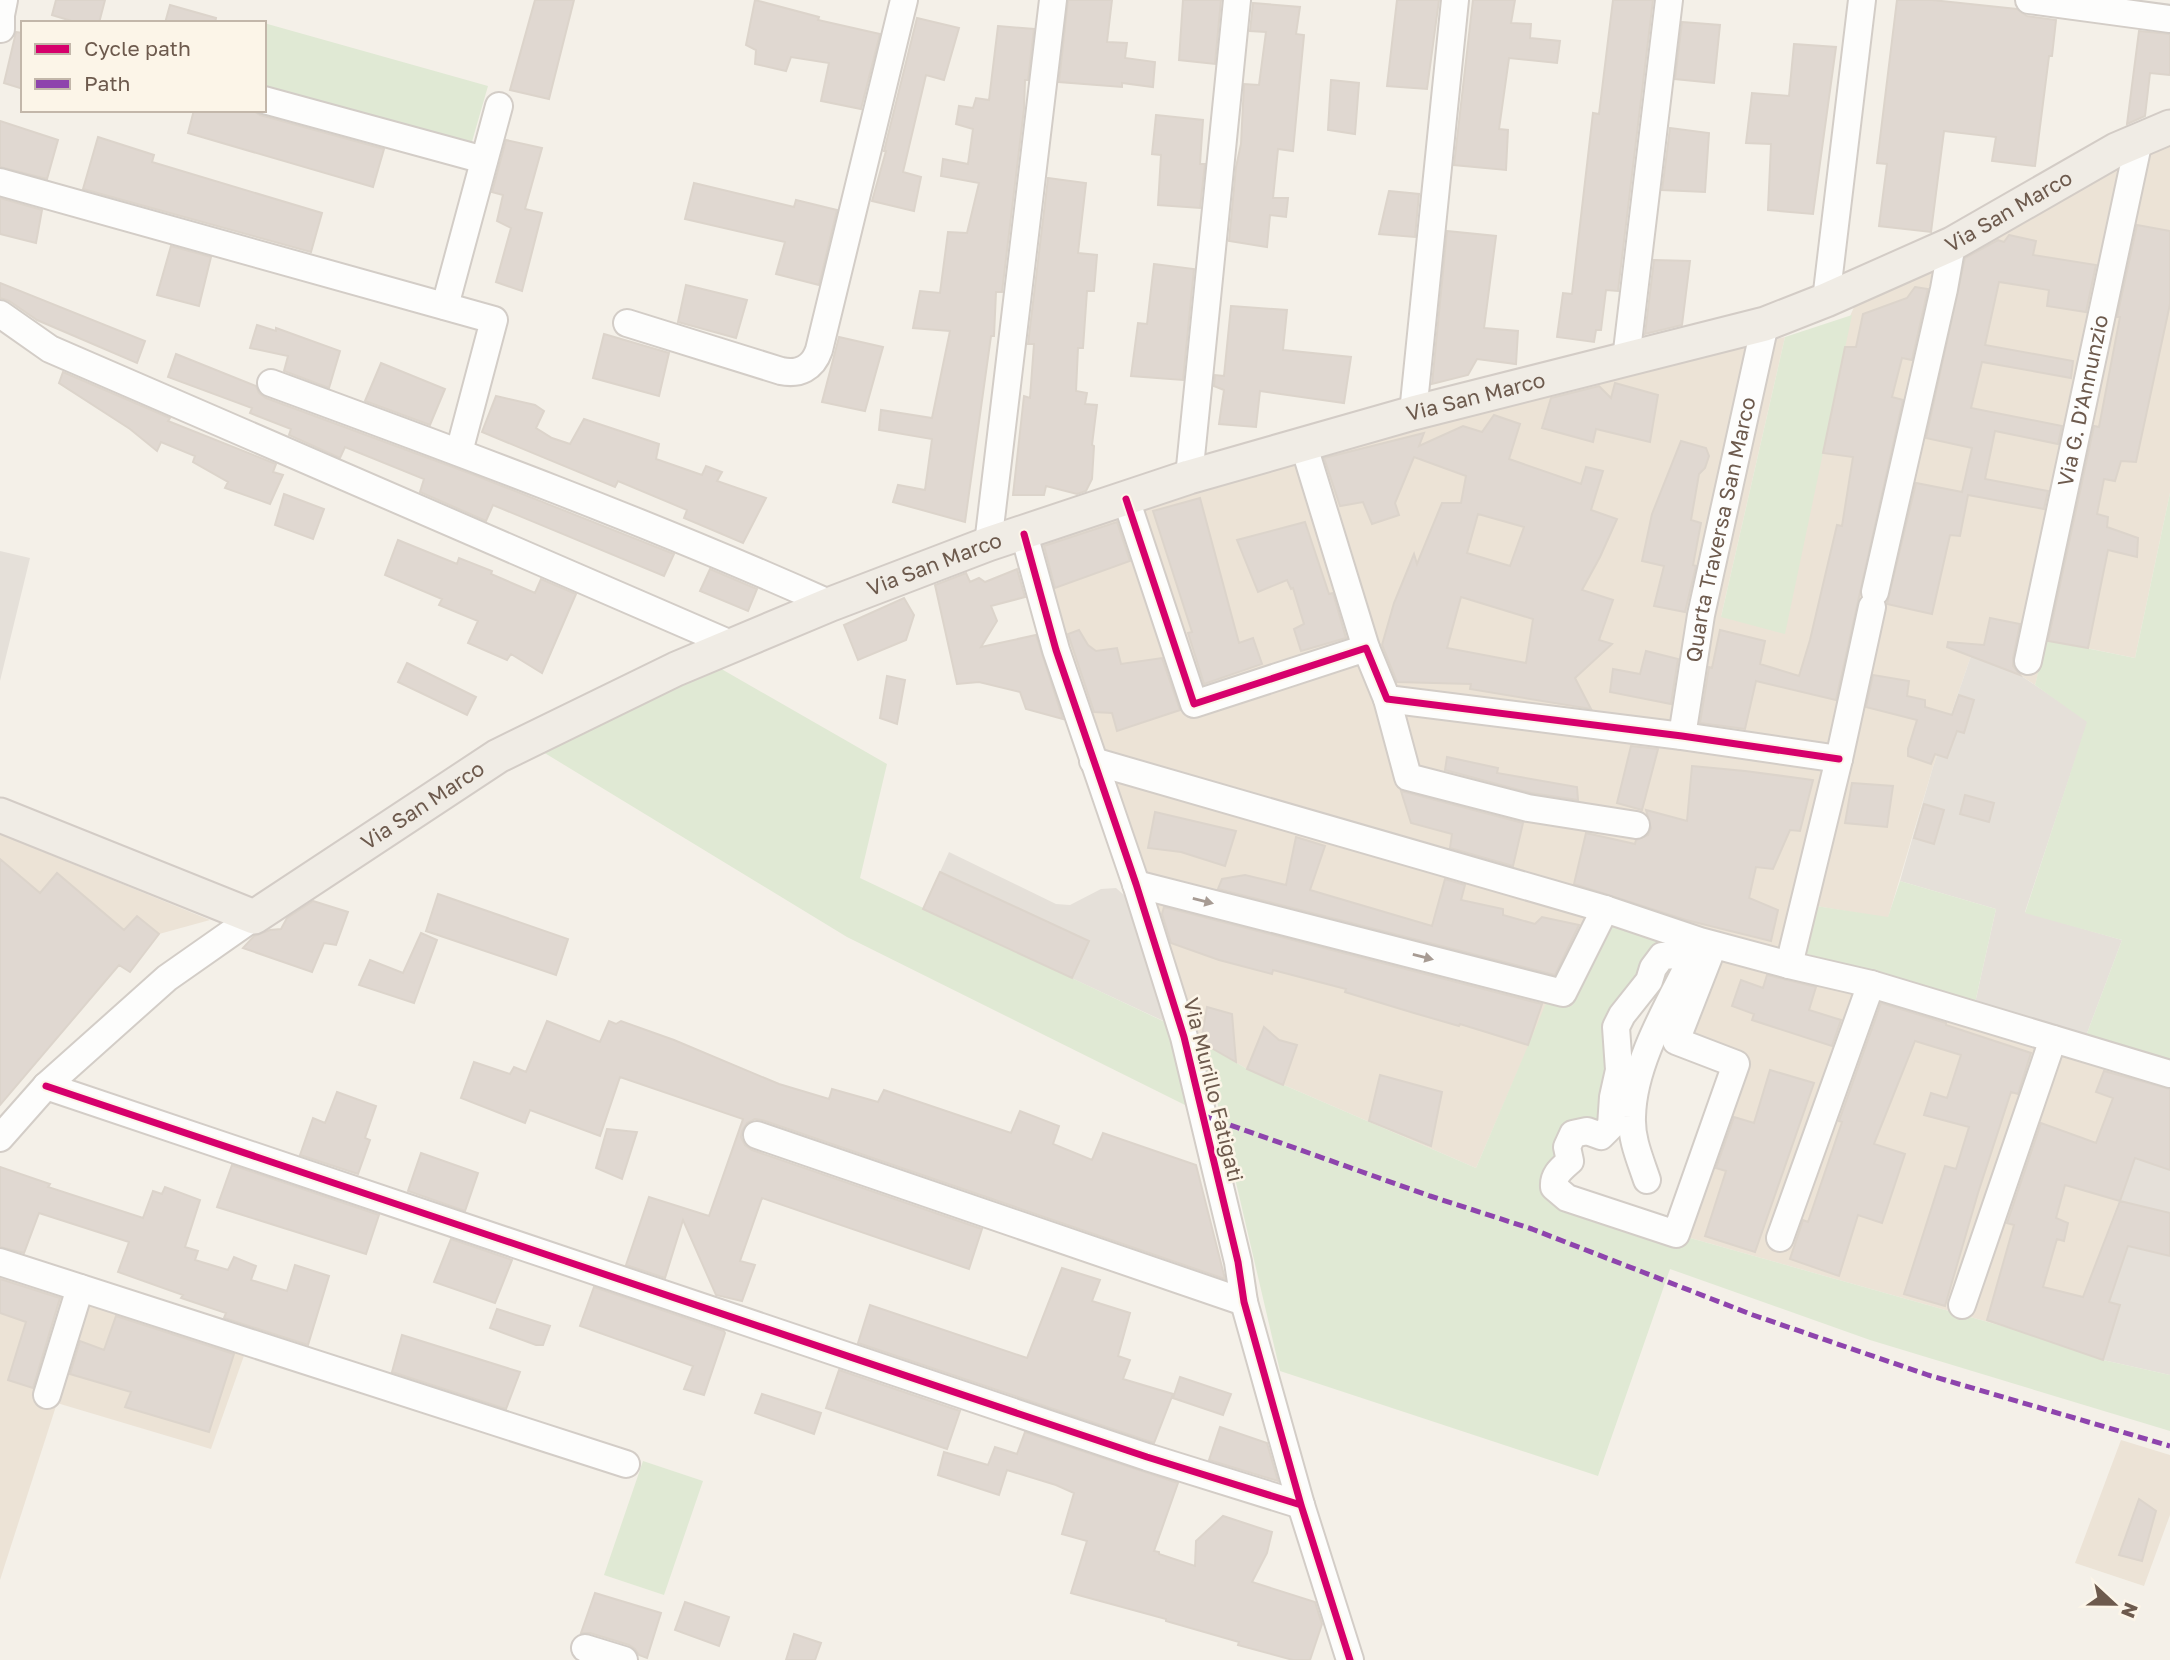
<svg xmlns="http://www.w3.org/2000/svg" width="2170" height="1660" font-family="'Golos Text',sans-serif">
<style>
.residential{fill:#ece3d6}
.industrial{fill:#e5e0d9}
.green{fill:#e0e9d4}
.building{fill:#e0d8d1;stroke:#dcd4cb;stroke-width:2;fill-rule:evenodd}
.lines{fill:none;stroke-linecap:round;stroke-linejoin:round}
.minor-casing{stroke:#d3cdc7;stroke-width:30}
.major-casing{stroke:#d3ccc6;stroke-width:37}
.minor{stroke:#fdfdfc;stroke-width:26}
.major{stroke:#f0ece5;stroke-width:33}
.quiet{stroke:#8e44ad;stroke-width:5;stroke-dasharray:10 5;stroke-linecap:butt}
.cycleway-casing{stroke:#fcf5e8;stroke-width:11}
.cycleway{stroke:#d6006c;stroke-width:7}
.oneway{fill:#a79b93}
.labels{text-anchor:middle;stroke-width:5;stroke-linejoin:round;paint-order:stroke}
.street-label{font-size:21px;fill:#6d5a4d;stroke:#fcf5e8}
</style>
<rect width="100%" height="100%" fill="#f4f0e8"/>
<!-- residential -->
<path class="residential" d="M2170 144V493L2135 658 2047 640 2035 685 2020 675 1971 656 1933 767 1888 918 1816 906 1804 954 1997 1009 2161 1083 2135 1158 2083 1297 2027 1333 1676 1234 1736 1064 1676 1041 1710 954 1611 924 1572 1007 1548 1001 1476 1168 1247 1069 1189 1035 1030 537 1192 482 1614 375 1785 337 1721 617 1857 300 2107 168Z
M0 834 210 920 159 934 130 972 119 965 0 1105Z
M0 1268 70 1291 57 1402 92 1298 246 1350 211 1449 57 1403 0 1580Z
M2121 1440 2170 1455V1515L2144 1586 2075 1563Z"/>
<!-- industrial -->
<path class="industrial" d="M0 551 30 558 0 681Z
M1971 656 2020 675 2088 721 2025 912 2122 940 2086 1036 1975 1003 1996 909 1900 881 1933 767Z
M949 852 1056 904 1070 905 1101 889 1116 888 1132 902 1170 1024 923 909Z
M2170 1063V1375L2103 1360 2065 1346 2135 1158 2161 1083Z"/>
<!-- green -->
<path class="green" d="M264 23 488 86 471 145 264 87Z
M1852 315 1785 634 1721 617 1785 337Z
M2170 493V1063L2086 1036 2122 940 2025 913 2087 722 2035 685 2046 640 2135 658Z
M718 667 887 764 860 878 1167 1023 1187 1106 847 937 543 752Z
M1900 881 1996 909 1975 1003 1804 953 1816 906 1888 917Z
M1611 924 1684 945 1622 1015 1611 1126 1587 1131 1554 1180 1676 1234 2027 1333 2103 1360 2170 1375V1431L1870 1340 1670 1269 1598 1476 1280 1371 1216 1097 1189 1035 1247 1069 1476 1168 1547 1001 1572 1006Z
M643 1461 703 1481 664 1595 604 1575Z"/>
<!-- building -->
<path class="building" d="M56 0H105L99 23H78L52 15Z
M535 0H574L549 99 510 90Z
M755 0 819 17 818 20 880 34 861 109 821 101 829 63 791 57 786 71 755 64 756 50 746 45Z
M1068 0H1112L1107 42 1127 43 1125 58 1155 62 1153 87 1122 83V87L1059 82Z
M1183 0H1221L1215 64 1179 60Z
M1397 0H1439L1427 89 1387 86Z
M1473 0H1515L1511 23 1531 24 1530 38 1560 41 1557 63 1509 58 1499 129 1508 130 1506 170 1454 165Z
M1613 0H1653L1618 291 1606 290 1601 330H1596L1594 342 1557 337 1563 293 1572 294 1593 113 1599 114Z
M1897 0H1932L2017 9 2027 16 2056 20 2052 56H2049L2035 166 1992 161 1996 137 1944 131 1931 232 1879 226 1887 164 1877 163Z
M1253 3 1300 7 1296 34 1304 35 1293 151 1278 149 1273 198H1288L1286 217 1270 215 1267 247 1229 241 1236 167 1241 144 1244 84 1259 85 1266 32 1250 31Z
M170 5 216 18 215 23H165Z
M917 18 959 28 944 80 926 75 903 172 921 177 914 211 872 201 886 151H884Z
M1682 22 1720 25 1714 83 1675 79Z
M998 26 1034 29 1028 80H1025L1024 109 1002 292H996L994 336H991L965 522 893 502 898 485 925 490 932 439 879 430 881 410 932 418 950 331 913 328 920 291 940 293 948 232 967 233 979 183 941 176 943 159 968 164 973 129 956 124 959 106 973 108 976 98 989 100Z
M2139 31 2170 34V75L2150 73 2145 116 2127 124Z
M16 32 23 33V89L4 83Z
M1794 44 1836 47 1813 214 1768 210 1771 144 1746 143 1752 93 1789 96Z
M1331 80 1359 83 1355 134 1328 130Z
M194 110H252L260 115 384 149 373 187 188 133Z
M1156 115 1203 120 1200 164H1205L1200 208 1158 205 1161 155 1152 154Z
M0 121 58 140 47 179 0 167Z
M1670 128 1709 133 1705 192 1662 190Z
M98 137 154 155 152 162 322 213 311 252 83 189Z
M506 140 542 148 525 209 542 213 522 291 496 282 511 228 497 221 503 195 492 192Z
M1048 178 1086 183 1078 253 1097 255 1094 291H1087L1083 348H1078L1076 391 1087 393 1085 404 1097 405 1092 445 1094 446 1092 479 1086 491 1077 494 1046 486 1044 495H1013L1024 396 1030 398 1034 344H1028Z
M694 183 794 207 796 200 837 210 819 285 776 274 785 242 685 219Z
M1389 191 1419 194 1415 237 1379 234Z
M0 198 42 210 36 243 0 234Z
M2137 225 2170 231V304L2136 462 2121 461 2115 481 2104 479 2097 514 2108 517 2107 527 2138 538 2137 557 2108 550 2088 648 2048 641 2094 426 2099 427 2120 317H2117Z
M1447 231 1496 236 1484 328 1518 331 1516 364 1477 359 1468 375 1432 384Z
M2009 235 2036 241 2033 255 2096 265 2086 312 2047 306 2049 290 1999 282 1985 345 2073 361 2071 378 1982 362 1971 408 2062 426 2058 444 1995 431 1985 479 2048 491 2044 509 1968 495 1960 536 1950 535 1932 614 1887 604 1916 483 1962 492 1972 448 1926 438 1965 258 1998 240 2004 242Z
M171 246 211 257 199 306 157 295Z
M1654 260 1690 261 1682 325 1645 334Z
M1154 264 1194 269 1183 380 1131 376 1138 323 1147 324Z
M0 283 145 341 137 363 37 320 9 301 0 298Z
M686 285 747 300 736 338 678 322Z
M1915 287 1928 289 1912 360 1902 358 1892 397 1903 400 1836 700 1756 681 1745 729 1700 723 1709 667 1712 668 1720 630 1765 641 1760 664 1799 676 1810 640 1837 525 1842 526 1853 457 1823 453 1845 347H1856L1863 314 1907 298Z
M1231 306 1287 310 1283 350 1351 357 1344 403 1260 391 1256 427 1219 424 1224 390 1214 386 1215 375 1224 376Z
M257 325 276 331V328L340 351 329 388 284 371 288 356 250 348Z
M604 334 669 353 659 396 593 378Z
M839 337 883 347 865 411 822 402Z
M176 354 256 386 259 393 266 398 477 476 674 554 664 576 493 505 486 521 420 492 424 479 345 447 340 458 289 435 291 429 250 413 252 408 168 377Z
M381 363 445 389 430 425 365 401Z
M63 372 170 418 168 421 276 464 273 472 283 475 270 504 225 488 228 482 193 462 195 456 161 442 157 451 130 429 59 383Z
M1615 383 1658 395 1650 442 1596 429 1593 442 1542 428 1551 398 1599 386 1611 398Z
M496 396 535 405 544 411 536 428 552 438 570 444 584 419 659 444 656 459 702 475 706 466 722 472 717 481 766 498 743 543 684 518 687 510 618 481 615 487 482 432Z
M1494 415 1520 424 1509 459 1581 484 1586 467 1603 471 1591 510 1617 519 1600 557 1582 590 1613 600 1599 640 1612 644 1575 678 1591 709 1470 689 1471 684 1397 682 1382 645 1394 603 1414 554 1417 564 1442 503H1461L1466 476 1414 457 1395 503 1399 515 1372 524 1363 502 1340 506 1324 458 1424 433 1419 446 1463 426 1482 432ZM1478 514 1524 527 1510 566 1467 553ZM1461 597 1533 619 1526 663 1447 648Z
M1681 441 1706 448 1709 456 1705 468 1699 474 1691 520 1701 523 1693 565 1696 566 1685 612 1654 606 1664 566 1642 561 1652 514Z
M284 494 324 509 313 539 275 525Z
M1200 498 1239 643 1253 638 1262 664 1204 684 1188 633 1192 632 1153 511Z
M1117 522 1130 561 1055 588 1044 546Z
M1305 522 1329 594 1333 593 1346 638 1301 651 1294 629 1304 624 1293 588 1291 589 1287 580 1258 592 1237 540Z
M398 540 457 564 459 558 492 571 491 574 535 593 541 579 576 594 542 673 511 654 507 660 468 643 478 621 439 605 442 599 385 575Z
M710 569 757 589 748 611 700 591Z
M1017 569 1025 597 991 606 997 621 981 647 1036 635 1063 719 1026 709 1020 692 979 682 957 684 935 585 966 573 970 582 979 578 985 582Z
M904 598 914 615 906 640 858 660 844 625Z
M1990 618 2020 624 2013 658V666L2020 675 1947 647 1948 642 1984 645Z
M1079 630 1088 645 1096 651 1117 648 1121 664 1162 658 1180 710 1117 731 1112 713 1094 712 1068 634Z
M1646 651 1678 659 1671 704 1610 692 1613 669 1640 674Z
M407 663 476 697 467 715 398 682Z
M1873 675 1909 681 1907 696 1925 700V707L1952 715 1959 695 1974 700 1964 733 1957 731 1947 758 1935 754 1931 764 1908 756V749L1917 720 1866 707Z
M887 676 905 680 897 724 880 718Z
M1631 746 1658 749 1642 810 1617 803Z
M1447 757 1498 768 1497 773 1577 787 1578 800 1531 793 1445 770Z
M1692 766 1745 771 1813 780 1800 831 1790 830 1773 869 1756 867 1749 898 1778 910 1771 941 1686 920 1574 884 1586 833 1635 844 1636 840 1648 835 1651 828 1646 810 1687 821Z
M1852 783 1893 786 1887 827 1845 823Z
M1401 791 1523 823 1513 866 1450 848 1452 834 1411 823Z
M1965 795 1994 803 1989 822 1960 814Z
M1924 804 1944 810 1934 844 1914 838Z
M1155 812 1236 831 1225 866 1181 852 1148 848Z
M1296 837 1325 846 1310 890 1432 926 1445 879 1465 885 1461 900 1503 909V915L1535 924 1542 917 1579 925 1555 975 1218 889 1222 879 1245 875 1286 885Z
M0 859 40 893 57 873 124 930 137 916 159 934 130 972 119 965 0 1105Z
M940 872 1089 941 1072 978 923 909Z
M438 894 568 939 556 975 426 931Z
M313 901 348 912 336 945 324 943 312 972 243 948 254 936 270 930 281 929 287 918Z
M1164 907 1542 1004 1528 1045 1460 1024 1459 1026 1414 1013 1345 992 1346 989 1273 970 1272 974 1219 960 1171 943 1162 914Z
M421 933 437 940 414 1003 359 985 370 960 403 973Z
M1767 975 1816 987 1809 1010 1841 1020 1832 1046 1752 1020 1754 1014 1732 1006 1741 980 1763 988Z
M1881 1003 1946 1023V1025L2031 1053 2018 1094 2011 1092 1978 1193 1945 1306 1904 1294 1945 1166 1956 1169 1969 1127 1924 1115 1931 1093 1947 1098 1961 1055 1915 1041 1874 1144 1905 1154 1882 1223 1858 1215 1839 1276 1790 1259 1803 1220 1808 1222 1842 1122 1839 1121Z
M1207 1007 1232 1014 1236 1062 1201 1042Z
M547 1021 600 1042 609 1021 616 1024 621 1021 674 1040 779 1084 829 1099 832 1089 878 1102 884 1090 1011 1133 1020 1111 1059 1126 1053 1144 1092 1160 1103 1133 1196 1165 1225 1279 762 1120 755 1119 747 1123 742 1131 741 1137 745 1145 752 1150 982 1229 969 1269 762 1198 740 1261 755 1265 742 1301 716 1295 683 1220 665 1278 626 1265 649 1197 709 1216 743 1119 620 1077 600 1136 530 1110 525 1123 461 1098 474 1062 510 1074 514 1067 526 1072Z
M1264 1027 1279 1040 1297 1045 1283 1085 1247 1069Z
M1770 1070 1814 1083 1755 1252 1705 1236 1726 1171 1716 1168 1734 1117 1754 1123Z
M2104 1071 2170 1089V1170L2135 1158 2120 1201 2170 1213V1256L2128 1246 2109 1302 2120 1305 2103 1360 1987 1320 2014 1225 2007 1223 2041 1123 2096 1143 2113 1098 2096 1092ZM2065 1185 2120 1201 2083 1297 2043 1287 2057 1239 2064 1241 2068 1223 2056 1218Z
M1380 1075 1442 1092 1431 1146 1369 1121Z
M337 1092 376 1106 365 1138 370 1140 358 1174 300 1155 313 1118 325 1123Z
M607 1129 637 1132 622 1179 596 1168Z
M421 1153 478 1173 465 1211 408 1191Z
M232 1165 379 1215 366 1254 217 1207Z
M0 1167 50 1184 48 1187 143 1218 153 1191 162 1194 165 1187 200 1200 185 1247 198 1251 195 1260 228 1270 234 1257 256 1266 251 1280 287 1291 295 1265 329 1276 308 1345 224 1318 226 1313 181 1298 183 1295 118 1272 129 1242 39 1213 24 1253 0 1247Z
M451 1239 512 1260 495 1303 434 1282Z
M1062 1268 1100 1280 1092 1301 1130 1313 1118 1356 1130 1360 1123 1379 1173 1394 1154 1443 858 1343 870 1305 1027 1358Z
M0 1279 60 1298 33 1388 8 1380 26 1322 0 1313Z
M594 1287 724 1331 725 1333 704 1395 684 1389 693 1366 580 1326Z
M497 1309 550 1326 543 1345H536L490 1328Z
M116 1316 234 1354 209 1432 125 1407 131 1392 70 1374 80 1341 104 1350Z
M402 1335 520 1372 506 1409 392 1372Z
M839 1370 960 1411 947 1449 826 1408Z
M1180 1377 1231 1394 1223 1415 1173 1398Z
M762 1394 821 1413 814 1434 755 1413Z
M1220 1427 1267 1443 1278 1481 1209 1460Z
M1025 1432 1178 1483 1154 1551 1159 1552V1554L1195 1566 1196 1541 1223 1516 1272 1532 1267 1553 1252 1582 1315 1602 1322 1624 1310 1660H1293L1238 1645 1239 1642 1166 1621V1619L1071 1593 1087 1541 1062 1534 1074 1493 1056 1485 1007 1470 999 1495 938 1475 944 1452 988 1465 995 1447 1017 1454Z
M2139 1499 2156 1511 2142 1561 2119 1555Z
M595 1593 661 1613 647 1658 639 1655 635 1649 629 1645 590 1633H581Z
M685 1602 729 1617 719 1646 675 1630Z
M794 1634 821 1643 815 1660H786Z"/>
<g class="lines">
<!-- minor casing -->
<g class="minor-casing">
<g id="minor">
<path d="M2029 0 2170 19"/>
<path d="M1 29V15L4 0"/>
<path d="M264 100 484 160"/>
<path d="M0 182 494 320 459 452"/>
<path d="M1826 300 1862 0"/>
<path d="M445 306 499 106"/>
<path d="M0 314 50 349 733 645"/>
<path d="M627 323 781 371C799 375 813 368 819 350L904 0"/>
<path d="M1626 359 1669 0"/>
<path d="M271 383C459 452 648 522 831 604"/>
<path d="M1413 413 1455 0"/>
<path d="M1303 443 1366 648"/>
<path d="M1189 477 1237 0"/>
<path d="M1126 499 1194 704 1366 648 1387 699 1682 736 1839 759"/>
<path d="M1024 534 1056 650 1136 884 1184 1037 1238 1262 1244 1302 1301 1505 1350 1660"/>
<path d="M988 544 1053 0"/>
<path d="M1875 592 1944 289 1952 244"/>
<path d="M1872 607 1839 759 1789 965 1871 984 2170 1074"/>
<path id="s1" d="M2028 661 2139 140"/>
<path d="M1387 699 1408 777 1528 808 1636 825"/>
<path id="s2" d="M1682 736 1701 615 1765 324"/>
<path d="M1093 761 1605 909 1700 941 1789 965"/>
<path d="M1136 884 1563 993 1605 909"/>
<path d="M1684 945 1710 954 1676 1041 1736 1064 1676 1234 1567 1198 1554 1187C1553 1175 1561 1169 1570 1161L1567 1147 1573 1134 1587 1131 1601 1136 1611 1126 1613 1097 1619 1070 1616 1027 1622 1015 1649 981 1653 968 1662 956 1677 955Z"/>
<path d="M46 1086 1147 1457 1301 1505"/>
<path d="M757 1135 1244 1302"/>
<path d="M0 1138 46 1086 167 978 254 917"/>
<path d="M1647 1180C1640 1159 1631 1139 1632 1117 1633 1061 1671 1001 1695 952"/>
<path d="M1780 1238 1871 984"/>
<path d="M0 1262 626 1464"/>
<path d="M1962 1305 2053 1039"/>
<path d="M47 1395 80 1288"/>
<path d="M585 1648 624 1660"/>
</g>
</g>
<!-- major casing -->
<g class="major-casing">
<g id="major">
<path id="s3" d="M0 815 254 917 498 756 676 669 831 604 988 544 1189 477 1413 413 1765 324 1826 300 1952 244 2116 150 2170 127"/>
</g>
</g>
<!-- minor -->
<use href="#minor" class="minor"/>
<!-- major -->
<use href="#major" class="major"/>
<!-- quiet -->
<path class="quiet" d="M1202 1115 1430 1196 1532 1229 1753 1315 1928 1375 2170 1446"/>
<!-- cycleway casing -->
<g class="cycleway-casing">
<path id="cycleway" d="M1126 499 1194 704 1366 648 1387 699 1682 736 1839 759
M1024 534 1056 650 1136 884 1184 1037 1238 1262 1244 1302 1301 1505 1350 1660
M46 1086 1147 1457 1301 1505"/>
</g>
<!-- cycleway -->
<use href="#cycleway" class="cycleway"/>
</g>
<!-- one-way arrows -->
<defs><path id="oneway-solid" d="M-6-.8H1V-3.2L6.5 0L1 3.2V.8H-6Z" transform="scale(1.75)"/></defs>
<g class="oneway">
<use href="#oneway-solid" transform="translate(1203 901) rotate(14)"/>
<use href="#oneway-solid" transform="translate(1423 957) rotate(14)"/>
</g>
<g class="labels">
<!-- street labels -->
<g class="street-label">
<text dy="7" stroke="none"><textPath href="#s3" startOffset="2177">Via San Marco</textPath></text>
<text dy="7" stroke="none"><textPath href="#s3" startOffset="1610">Via San Marco</textPath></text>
<text dy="7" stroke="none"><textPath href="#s1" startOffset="266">Via G. D'Annunzio</textPath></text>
<text dy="7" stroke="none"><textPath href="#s2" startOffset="210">Quarta Traversa San Marco</textPath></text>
<text dy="7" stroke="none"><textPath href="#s3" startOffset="1043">Via San Marco</textPath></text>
<text dy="7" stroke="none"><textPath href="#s3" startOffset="476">Via San Marco</textPath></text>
<text transform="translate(1213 1090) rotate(76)" y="7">Via Murillo Fatigati</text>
</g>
</g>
<!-- legend -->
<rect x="21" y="21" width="245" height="91" fill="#fcf5e8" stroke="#c3b7aa" stroke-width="2"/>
<rect x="35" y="44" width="35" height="10" fill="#d6006c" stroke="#c3b7aa" stroke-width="2"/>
<text x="84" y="56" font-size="21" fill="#6d5a4d">Cycle path</text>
<rect x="35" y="79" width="35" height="10" fill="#8e44ad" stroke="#c3b7aa" stroke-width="2"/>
<text x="84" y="91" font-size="21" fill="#6d5a4d">Path</text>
<!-- north arrow -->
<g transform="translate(2114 1604) rotate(112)" stroke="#fcf5e8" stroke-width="5" paint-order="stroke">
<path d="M0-5L12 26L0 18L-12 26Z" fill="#6d5a4d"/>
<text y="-10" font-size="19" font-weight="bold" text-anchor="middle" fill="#6d5a4d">N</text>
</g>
</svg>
